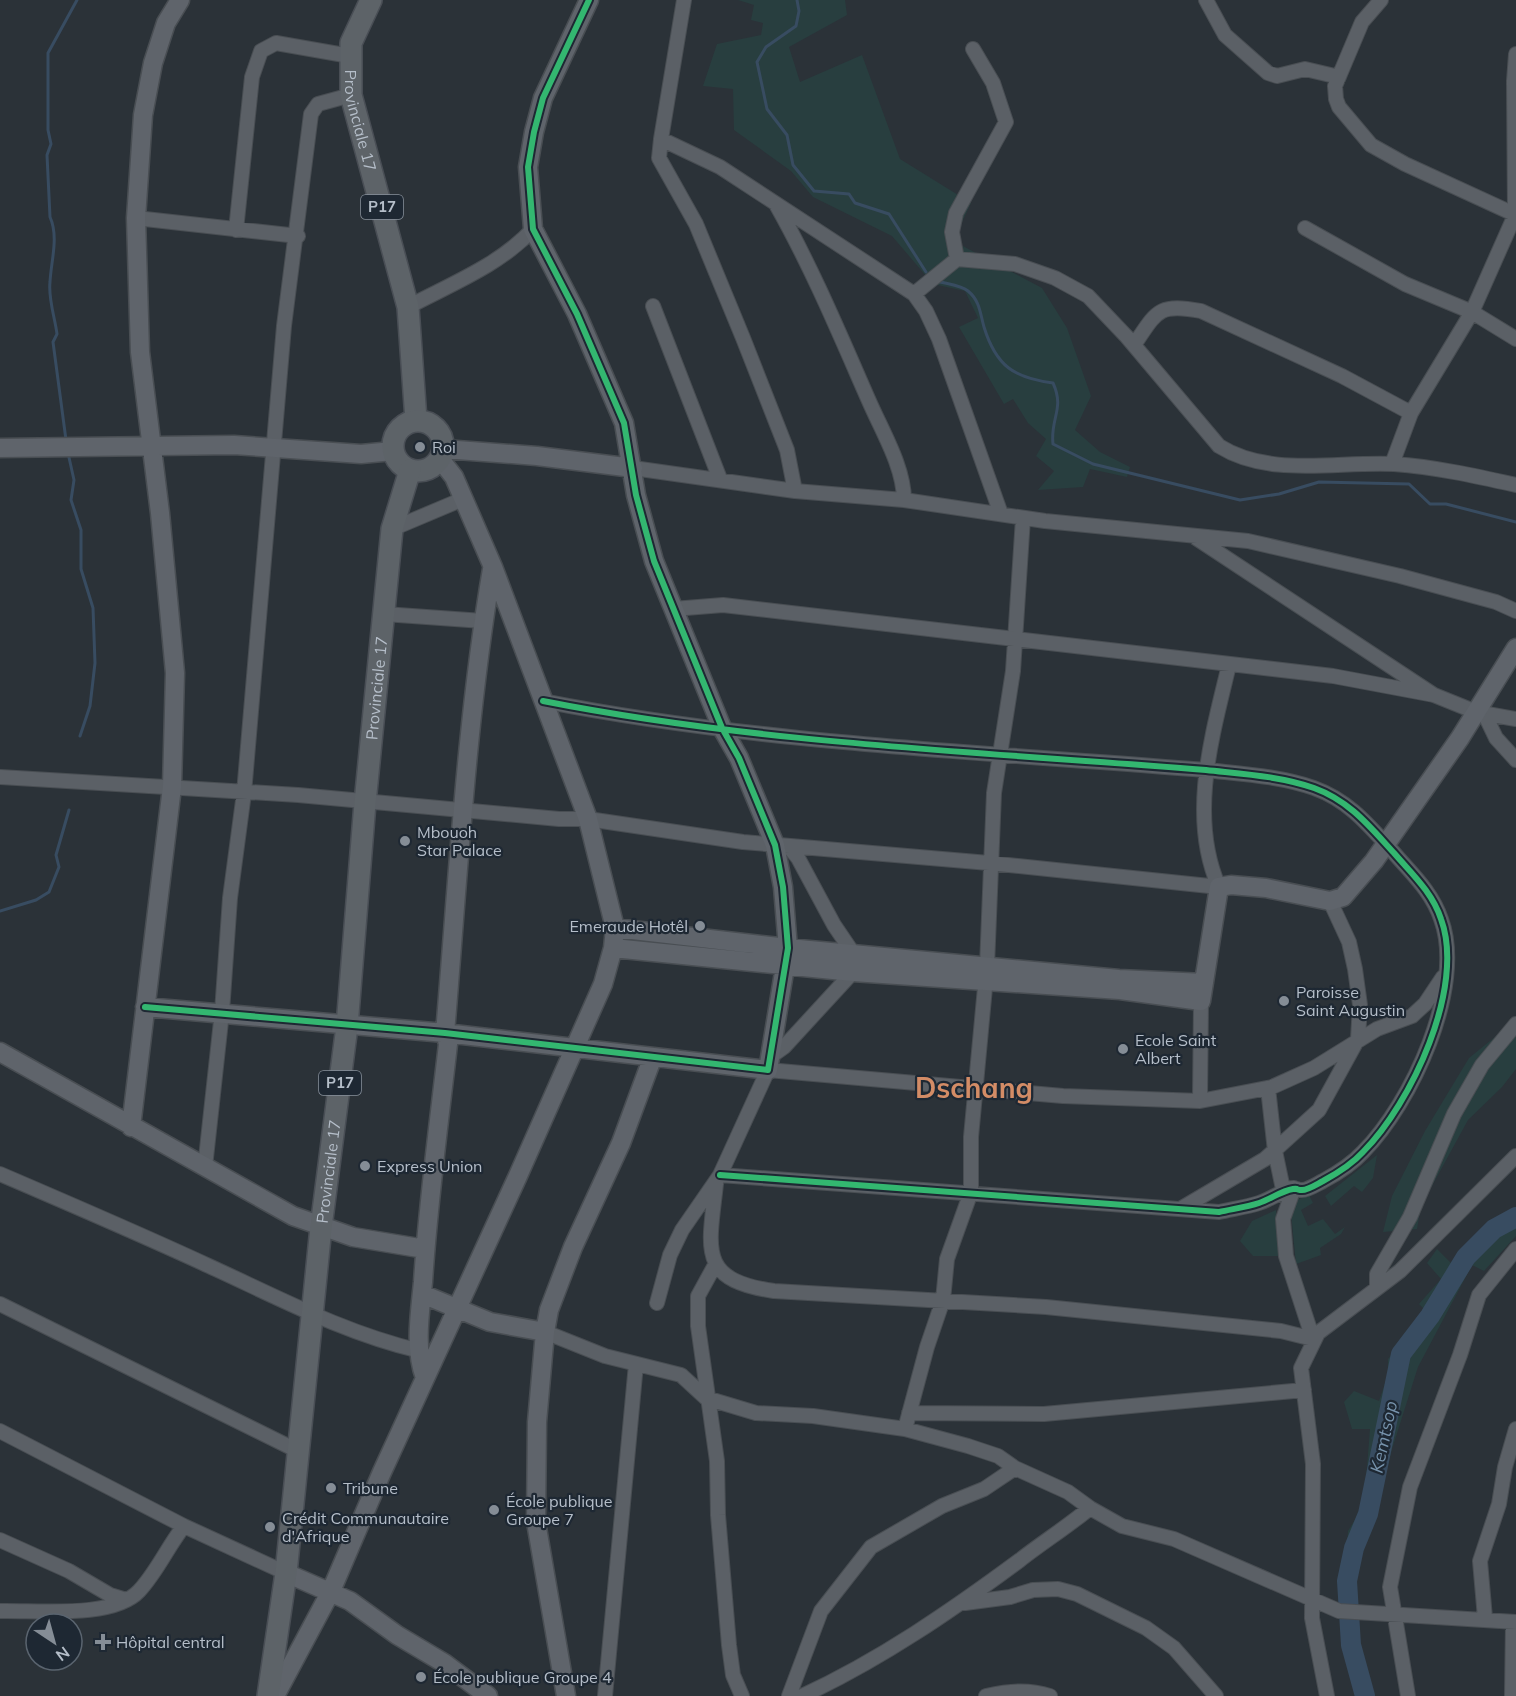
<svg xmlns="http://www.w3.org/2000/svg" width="1516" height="1696" font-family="Mulish,sans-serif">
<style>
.green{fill:#283e3f}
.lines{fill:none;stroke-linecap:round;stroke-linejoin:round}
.stream{stroke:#384c61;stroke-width:3}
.river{stroke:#384c61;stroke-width:20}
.street-casing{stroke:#494e53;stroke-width:16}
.secondary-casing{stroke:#494e53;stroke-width:21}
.primary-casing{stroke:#494e55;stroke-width:24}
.street{stroke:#5b6066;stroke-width:14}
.secondary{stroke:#5f646b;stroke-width:18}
.primary{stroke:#5d6368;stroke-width:21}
.cycleway-casing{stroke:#1e2833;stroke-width:10}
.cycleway{stroke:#33b770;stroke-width:6}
.poi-dot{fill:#858d96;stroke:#1e2833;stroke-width:2}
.labels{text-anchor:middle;stroke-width:4.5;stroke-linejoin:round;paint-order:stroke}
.shield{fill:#1e2833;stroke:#88919c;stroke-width:1.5}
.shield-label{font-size:15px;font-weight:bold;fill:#b5bec9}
.street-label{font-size:16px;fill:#b5bec9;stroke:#1e2833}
.poi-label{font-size:16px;fill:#b5bec9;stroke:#1e2833;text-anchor:start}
.water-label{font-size:18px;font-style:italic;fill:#7692ab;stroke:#1e2833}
.town-label{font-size:28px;font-weight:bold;fill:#d38c66;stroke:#1e2833}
</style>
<rect width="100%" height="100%" fill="#2b3238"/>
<!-- green -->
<path class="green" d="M738 0H845L847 15 789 47 800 82 862 55 900 159 971 203 956 235 959 244 1042 288 1067 328 1091 396 1075 430 1100 452 1130 467 1127 477 1090 469 1083 487 1038 490 1054 471 1036 456 1046 439 1028 423 1013 399 1004 404 959 327 978 318 965 291 933 284 892 236 813 197 791 171 734 130 733 89 703 86 717 44 761 35 763 23 751 20 754 5Z
M1516 1020V1069L1502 1087 1468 1120 1421 1206 1417 1229 1383 1232 1392 1196 1425 1131 1469 1058Z
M1377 1155 1373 1178 1362 1192 1354 1186 1331 1206 1325 1196Z
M1309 1195 1313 1203 1301 1210 1308 1226 1323 1219 1335 1234 1345 1227 1341 1234 1320 1248 1321 1255 1296 1264 1290 1203Z
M1516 1208V1236L1484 1271 1472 1265 1418 1367 1392 1449 1375 1517 1362 1536 1354 1603 1343 1600 1348 1531 1364 1505 1370 1429H1352L1344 1402 1354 1391 1379 1401 1388 1375V1359L1426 1311 1419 1304 1441 1279 1427 1263 1437 1249 1451 1263 1490 1220Z
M1276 1210 1280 1256H1253L1240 1241 1252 1221Z"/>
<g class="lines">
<!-- stream -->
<path class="stream" d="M797 0 799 11 796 26 766 47 757 62 767 109 787 135 793 165 814 191 849 194 855 203 889 214 926 272
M937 281C946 284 961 285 968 291 980 301 980 313 984 327 996 366 1014 378 1053 383 1065 409 1050 418 1053 444L1093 464 1240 500 1279 494 1319 482 1409 484 1430 504H1446L1516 522
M66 440 53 342 57 334C55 318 48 298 50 282 51 261 59 237 50 217L47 155 51 144 48 130V53L77 0
M68 453 74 480 71 500 81 530V569L93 608 95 663 90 706 80 736
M0 911 36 900 49 892 59 867 56 855 69 810"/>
<!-- river -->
<path class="river" d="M1365 1696 1351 1645 1347 1581 1354 1548 1368 1514 1401 1354 1430 1316 1466 1257 1494 1229 1516 1217"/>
<!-- street casing -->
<g class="street-casing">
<path id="street" d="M684 0 661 139 720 167 914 294 926 311 939 339 1001 514
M1206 0 1225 35 1268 73 1277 76 1305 69 1339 77
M1381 0 1362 22 1335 86 1336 99 1339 107 1371 145 1405 164 1516 215
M661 139 659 158 696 224 743 338 787 450 795 491
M777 206C812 268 840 335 869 401 882 431 904 467 904 500
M136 218 298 236
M1305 228 1405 284 1472 312 1516 339
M236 230 252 77 261 51 276 43 350 56
M957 259 952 232 956 213 1006 122 993 83 973 49
M914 294 957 259 1015 264 1055 278 1088 296 1127 337 1219 446C1270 478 1337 461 1394 464 1435 467 1476 476 1516 485
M653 306 720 479
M408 307C451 284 500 265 533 229
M1134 345C1157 311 1158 303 1201 311L1342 376 1411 413
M1392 464 1411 413 1472 312 1515 215 1514 81 1516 54
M633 468 795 491 904 500 1045 521 1248 541 1400 576 1496 602 1516 611
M392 529 463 499
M1193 536 1434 695 1476 712 1516 719
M673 609 723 605 1333 676 1434 695
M384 614 483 621
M543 701C761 744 985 752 1206 770 1242 774 1280 776 1314 788 1350 801 1370 827 1394 853 1412 874 1432 892 1441 919 1466 987 1411 1104 1363 1152 1353 1163 1336 1174 1323 1181 1317 1184 1308 1190 1302 1190 1294 1190 1300 1188 1293 1189 1281 1191 1271 1199 1259 1203 1247 1207 1232 1209 1219 1212L720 1175
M1484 713 1496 738 1516 760
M0 777 298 795 559 819H588L743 842 989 863 1219 887C1188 817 1212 736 1229 665
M770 1057 784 1047 853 972V953L834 925 798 858 789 847
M1268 1088 1275 1151 1283 1189 1294 1188 1283 1219 1286 1256 1313 1339
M1200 1101 1201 1001
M205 1167 222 1012 230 898 244 793 284 326 311 114 318 104 351 95
M0 1174C70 1204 140 1234 209 1266 279 1298 344 1333 420 1351
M716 1184C709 1249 697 1280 774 1291L1046 1307 1281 1331 1313 1339
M1182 1208 1265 1159 1319 1110 1358 1039 1360 1005 1355 969 1349 942 1330 901
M715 1265 698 1296V1326L717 1461 718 1515 729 1645 733 1675 742 1696
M1377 1288V1274L1410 1217 1454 1114 1482 1065 1516 1024
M657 1303 670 1255 682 1230 720 1175 768 1070 1063 1096 1200 1101 1272 1087 1314 1068 1377 1029 1412 1016 1425 1004 1443 977
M0 1304 298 1451
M545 1332 605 1356 681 1375 706 1398 756 1413 813 1416 905 1429 968 1446 998 1456 1015 1468 1068 1492 1090 1508
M909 1413 1044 1414 1304 1390
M905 1429 927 1347 943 1300 947 1259 971 1192V1137L987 966 994 793 1013 671 1023 518
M0 1431 184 1526 286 1573
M0 1540 69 1571 110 1595 126 1600
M965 1603 1010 1597 1033 1590 1058 1589 1077 1594 1146 1628 1174 1648 1216 1696
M0 1611C37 1610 113 1619 139 1591 157 1572 168 1546 184 1526
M1485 1618 1480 1561 1499 1504 1505 1467 1516 1429
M605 1696 636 1364
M789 1696 821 1611 871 1547 942 1506 984 1489 1015 1468
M802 1696C880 1660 951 1611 1020 1560 1043 1542 1067 1527 1090 1508L1122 1526 1174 1539 1339 1611 1516 1622
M986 1696C1009 1691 1028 1689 1050 1696
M1327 1696 1312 1618 1313 1464 1301 1368 1318 1333 1400 1271 1516 1156
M1408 1696 1390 1587 1410 1487 1460 1355 1479 1295 1516 1249
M1512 1696 1513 1622"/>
</g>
<!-- secondary casing -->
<g class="secondary-casing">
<path id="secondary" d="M0 448 234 445 361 454 393 451
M444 449 537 456 633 468
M615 928 788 948 1119 979 1204 983
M613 948 853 972 1120 990 1201 1001 1219 887 1231 885 1266 888 1330 901 1343 897 1374 861 1460 738 1516 648
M145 1007 445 1033 768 1070 788 948 783 887 775 845 739 758 722 728 654 561 636 495 624 423 577 314 533 229 528 167 534 132 543 98 589 0
M0 1052 293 1216 353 1237 425 1249
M131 1127 172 787 175 673 160 513 140 352 136 218 143 115 153 63 166 23 180 0
M422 1294 490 1322 545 1332
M425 1378C414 1348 420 1313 423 1282 428 1202 439 1123 448 1044L445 1033C458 879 466 722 492 569
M286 1573 350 1601 397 1635 444 1663 488 1696
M275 1696 331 1591 382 1472 517 1178 603 984 613 948 615 928 588 819 493 567 454 477 440 459
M566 1696 536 1522 537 1422 545 1332 549 1310 573 1247 621 1143 652 1059"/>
</g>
<!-- primary casing -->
<g class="primary-casing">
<g id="primary">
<path id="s1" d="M371 0 351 43V95L408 307 416 420"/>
<circle cx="418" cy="446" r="25"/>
<path id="s2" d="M268 1696 286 1573 321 1227 347 1026 365 803 392 529 410 470"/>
</g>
</g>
<!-- street -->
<use href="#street" class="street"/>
<!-- secondary -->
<use href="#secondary" class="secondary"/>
<!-- primary -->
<use href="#primary" class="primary"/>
<!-- cycleway casing -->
<g class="cycleway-casing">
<path id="cycleway" d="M543 701C761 744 985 752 1206 770 1242 774 1280 776 1314 788 1350 801 1370 827 1394 853 1412 874 1432 892 1441 919 1466 987 1411 1104 1363 1152 1353 1163 1336 1174 1323 1181 1317 1184 1308 1190 1302 1190 1294 1190 1300 1188 1293 1189 1281 1191 1271 1199 1259 1203 1247 1207 1232 1209 1219 1212L720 1175
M145 1007 445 1033 768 1070 788 948 783 887 775 845 739 758 722 728 654 561 636 495 624 423 577 314 533 229 528 167 534 132 543 98 589 0"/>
</g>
<!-- cycleway -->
<use href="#cycleway" class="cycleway"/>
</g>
<!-- markers -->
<g class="poi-dot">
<circle cx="420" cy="447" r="6"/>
<circle cx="405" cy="841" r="6"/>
<circle cx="700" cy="926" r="6"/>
<circle cx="1284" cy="1001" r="6"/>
<circle cx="1123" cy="1049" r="6"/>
<circle cx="365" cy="1166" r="6"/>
<circle cx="331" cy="1488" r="6"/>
<circle cx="494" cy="1510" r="6"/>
<circle cx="270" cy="1527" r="6"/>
<path d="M100 1633h6v6h6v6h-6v6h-6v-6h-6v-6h6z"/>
<circle cx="421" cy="1677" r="6"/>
</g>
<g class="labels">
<!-- shield labels -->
<g class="shield">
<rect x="361" y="195" width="42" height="24" rx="4.5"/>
<rect x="319" y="1071" width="42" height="24" rx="4.5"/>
</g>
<g class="shield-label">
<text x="382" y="212">P17</text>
<text x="340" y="1088">P17</text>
</g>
<!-- street labels -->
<g class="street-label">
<text dy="6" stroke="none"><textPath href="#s1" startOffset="126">Provinciale 17</textPath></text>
<text dy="6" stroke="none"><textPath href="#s2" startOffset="1014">Provinciale 17</textPath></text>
<text dy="6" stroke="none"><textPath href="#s2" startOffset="528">Provinciale 17</textPath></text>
</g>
<!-- poi labels -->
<g class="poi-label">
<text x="432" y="453">Roi</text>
<text x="417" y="838">Mbouoh<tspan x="417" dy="18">Star Palace</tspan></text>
<text x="688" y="932" text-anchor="end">Emeraude Hotêl</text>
<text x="1296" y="998">Paroisse<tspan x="1296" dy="18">Saint Augustin</tspan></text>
<text x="1135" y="1046">Ecole Saint<tspan x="1135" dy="18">Albert</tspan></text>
<text x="377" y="1172">Express Union</text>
<text x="343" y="1494">Tribune</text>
<text x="506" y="1507">École publique<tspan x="506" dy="18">Groupe 7</tspan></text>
<text x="282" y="1524">Crédit Communautaire<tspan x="282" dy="18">d'Afrique</tspan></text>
<text x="116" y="1648">Hôpital central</text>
<text x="433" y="1683">École publique Groupe 4</text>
</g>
<!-- water labels -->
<g class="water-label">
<text transform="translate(1384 1437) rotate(-78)" y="6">Kemtsop</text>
</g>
<!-- town labels -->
<g class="town-label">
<text x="974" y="1098">Dschang</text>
</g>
</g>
<!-- north arrow -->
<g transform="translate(54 1642) rotate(144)"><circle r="28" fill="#1e2833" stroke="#5a646f" stroke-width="1.5"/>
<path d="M0-4.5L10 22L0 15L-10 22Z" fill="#858d96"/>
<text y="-9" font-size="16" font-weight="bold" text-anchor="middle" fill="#b5bec9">N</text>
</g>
</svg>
